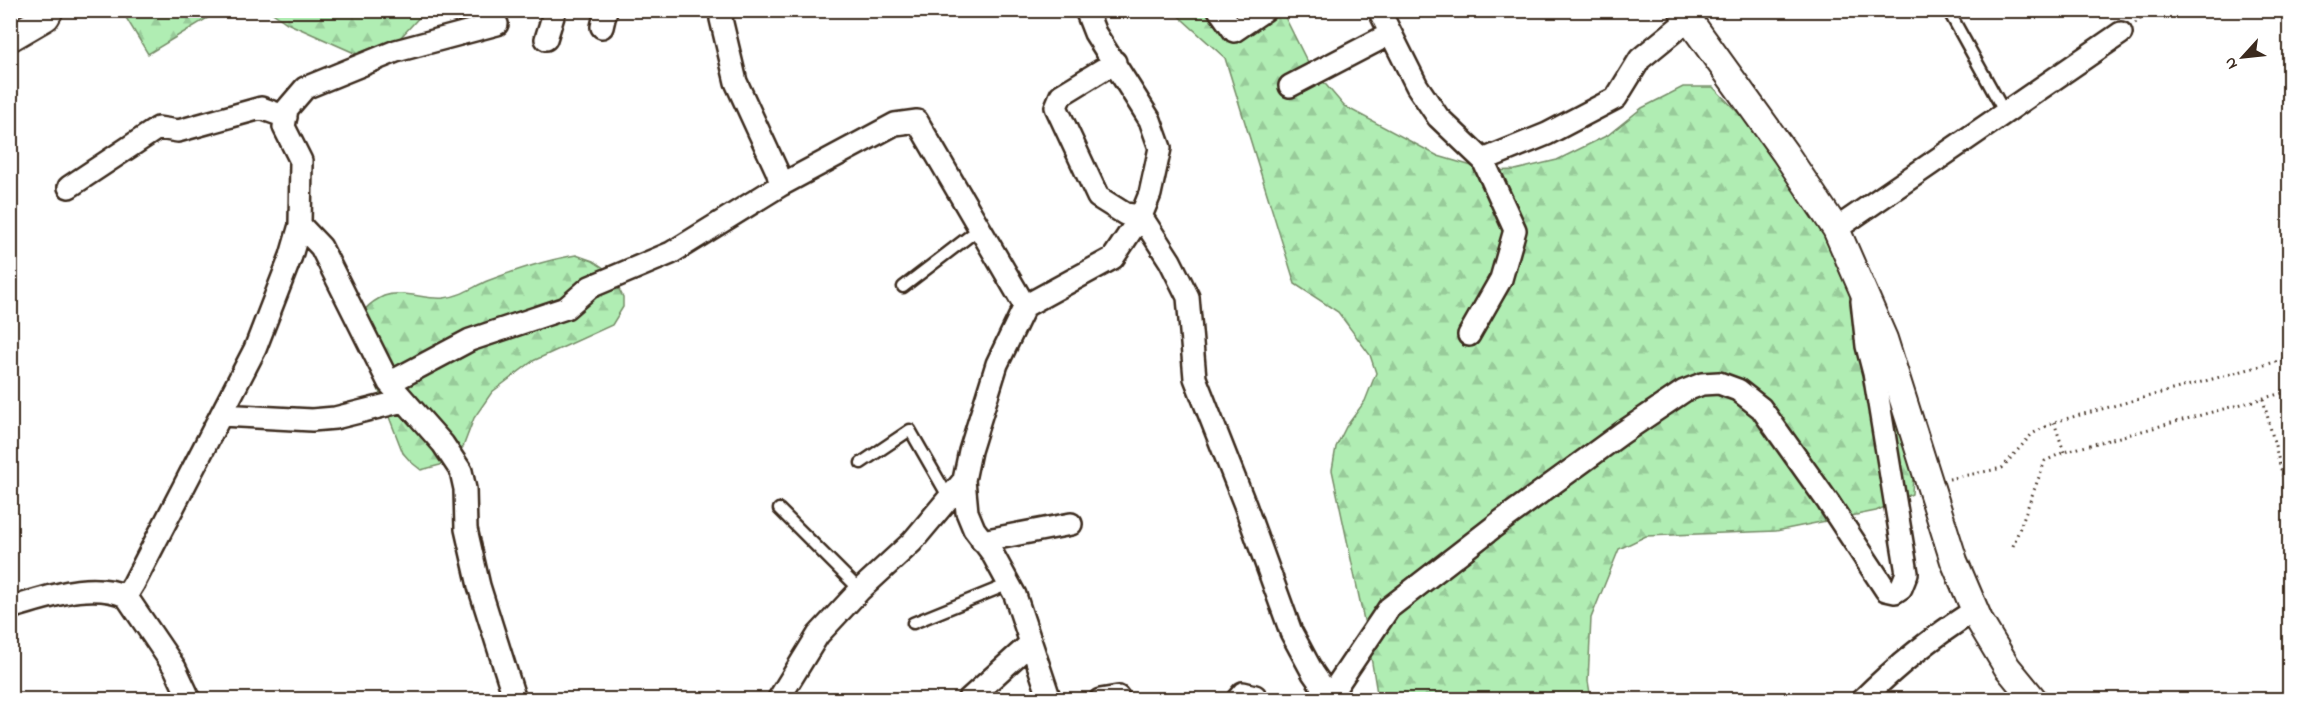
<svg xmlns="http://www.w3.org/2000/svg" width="2300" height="710" font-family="'Indie Flower',sans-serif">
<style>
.forest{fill:url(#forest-firs);stroke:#768c68;stroke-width:1.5}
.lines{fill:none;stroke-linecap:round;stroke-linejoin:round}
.service-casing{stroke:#3b2a1e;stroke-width:15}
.minor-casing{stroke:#3b2a1e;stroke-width:26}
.tertiary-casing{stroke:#3b2a1e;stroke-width:30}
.path{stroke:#3b2a1e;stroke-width:3;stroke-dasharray:1.5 4.5;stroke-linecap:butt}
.service{stroke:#fff;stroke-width:10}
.minor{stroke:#fff;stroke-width:21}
.tertiary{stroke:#fff;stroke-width:26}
</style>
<defs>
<pattern id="forest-firs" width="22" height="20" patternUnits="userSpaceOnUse" patternTransform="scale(1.5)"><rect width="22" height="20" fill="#b0edb3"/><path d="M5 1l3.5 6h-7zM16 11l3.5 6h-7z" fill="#98cb9a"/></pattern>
</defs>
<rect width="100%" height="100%" fill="#fff"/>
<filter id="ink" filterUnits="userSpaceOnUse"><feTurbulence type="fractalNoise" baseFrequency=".0167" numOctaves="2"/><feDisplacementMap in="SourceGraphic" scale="12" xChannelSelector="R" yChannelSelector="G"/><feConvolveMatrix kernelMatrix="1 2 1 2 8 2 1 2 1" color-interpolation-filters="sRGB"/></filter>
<g filter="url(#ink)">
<!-- forest -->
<path class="forest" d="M122 11H219L148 54Z
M270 11H425L377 63 287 23Z
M1173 11H1282L1309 65 1344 106 1438 156 1489 171 1515 170 1557 160 1608 135 1642 108 1683 87H1713L1801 177 1886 374 1913 475 1912 494 1876 511 1776 531 1646 536 1619 549 1591 618 1588 681 1591 699H1378L1368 639 1332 470 1336 447 1346 427 1365 401 1376 373 1370 355 1338 312 1295 284 1225 58Z
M576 255 593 261 610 272 623 297V307L612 325 533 361 492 392 474 418 463 447 454 458 440 465 421 470 411 462 403 453 355 329C359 313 368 303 384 296 402 289 425 300 444 298 459 297 473 287 487 281 516 270 545 260 576 255Z"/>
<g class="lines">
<!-- service casing -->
<g class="service-casing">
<path id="service" d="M1948 10 2005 113
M903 287 980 228
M861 463 910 430 949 498
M779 509 860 590
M913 623 1009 584"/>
</g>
<!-- minor casing -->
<g class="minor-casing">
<path id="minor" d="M723 10 721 19 736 82 777 171 781 185
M1219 10 1234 31 1265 10
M1379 10 1417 86 1438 117 1483 160 1515 230 1501 279 1469 335
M602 27 606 10
M546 39 555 10
M1115 62 1061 95 1056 107 1098 197 1125 214 1141 216 1170 261 1188 297 1195 378 1245 505 1291 632 1313 673 1329 696
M1290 86 1390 34
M1483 160 1547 134 1616 98 1640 59 1689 19
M69 187 158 128 178 131 261 108 286 117
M300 225 321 247 389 383 443 444 461 471 465 489 466 529 479 586 515 700
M1836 229 2121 33
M389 383 470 340 566 308 590 287 671 253 781 185 895 124 917 121 1025 306
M221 415 312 420 335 418 403 401
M982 541 1071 524
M126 596 134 583 255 349 291 256 300 225 301 161 284 127 287 109 305 88 396 51 497 24
M10 608C47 598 89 580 126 596L175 668 190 700
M778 700 818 635 860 590 912 542 964 480
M968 700 1031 643
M1050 700 1015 595 992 553 974 529 967 512 964 480 970 451 997 364 1025 306 1113 258 1141 216 1150 194 1160 148 1150 120 1095 33 1086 10
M1100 700 1118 697 1120 700
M1237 700 1243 693 1255 696 1257 700
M1327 700 1389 608 1500 522 1622 433 1684 391 1702 384 1719 383 1738 390 1761 408 1828 502 1886 590 1895 592 1901 588 1907 573 1874 373 1867 346 1862 301
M1862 700C1896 666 1934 636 1975 610"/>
</g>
<!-- tertiary casing -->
<g class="tertiary-casing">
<path id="tertiary" d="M1682 10 1785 153 1836 229 1884 339 1954 561 1980 622 2007 667 2034 700
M10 38 46 17 50 10"/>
</g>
<!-- path -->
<path class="path" d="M2135 23 2153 10
M2263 399 2290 504
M2054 422 2064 452
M1949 479 2002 468 2032 434 2054 422 2290 358
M2013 546 2045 461 2064 452 2290 391"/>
<!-- service -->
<use href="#service" class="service"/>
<!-- minor -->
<use href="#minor" class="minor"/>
<!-- tertiary -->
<use href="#tertiary" class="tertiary"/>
</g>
</g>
<!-- margin -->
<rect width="2300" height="710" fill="none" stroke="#fff" stroke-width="36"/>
<rect x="18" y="18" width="2264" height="674" fill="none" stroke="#3b2a1e" stroke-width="2" filter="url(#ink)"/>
<!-- north arrow -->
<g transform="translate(2243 57) rotate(243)" stroke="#ffffff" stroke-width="4.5" paint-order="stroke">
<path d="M0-4.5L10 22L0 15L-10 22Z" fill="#3b2a1e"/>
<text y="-9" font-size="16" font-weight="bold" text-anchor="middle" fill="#3b2a1e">N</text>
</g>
</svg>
